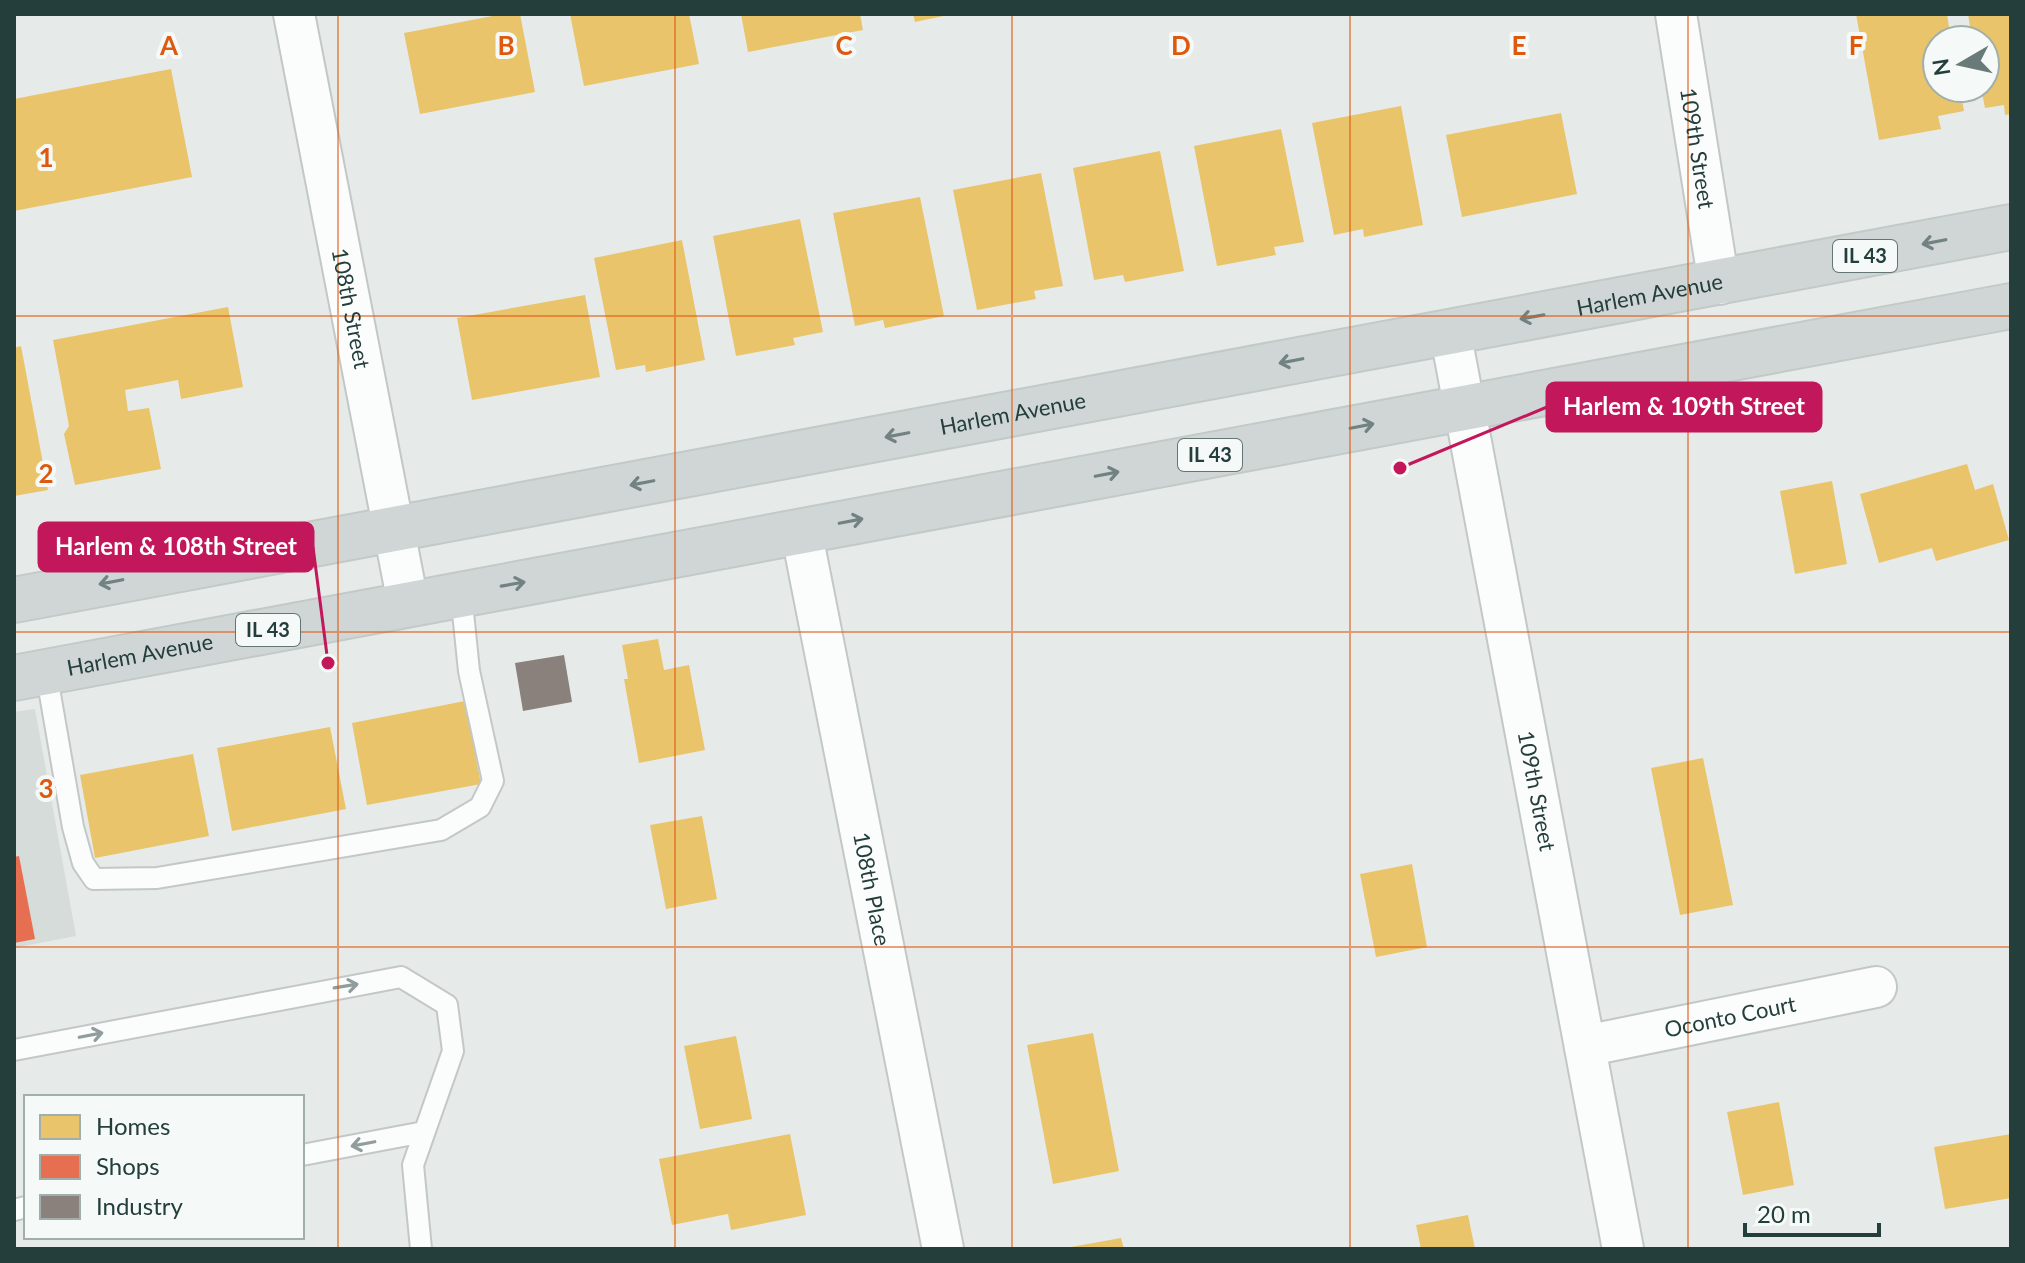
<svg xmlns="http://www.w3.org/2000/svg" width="2025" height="1263" font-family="Lato,sans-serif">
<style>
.built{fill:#d5dcda}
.homes{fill:#e9c46a}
.shops{fill:#e76f51}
.industry{fill:#8a817c}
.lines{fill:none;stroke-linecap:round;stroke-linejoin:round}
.lane-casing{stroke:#c3c8c6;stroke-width:24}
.street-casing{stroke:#c3c8c6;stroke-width:44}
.primary-casing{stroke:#c2cac8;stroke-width:48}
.lane{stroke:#fbfcfc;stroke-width:20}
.street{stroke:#fbfcfc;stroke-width:40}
.primary{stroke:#cfd6d5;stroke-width:44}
.oneway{stroke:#718280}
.oneway2{stroke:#909d9c}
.grid{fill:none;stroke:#de580e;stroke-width:2;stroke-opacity:0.55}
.labels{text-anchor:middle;stroke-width:8;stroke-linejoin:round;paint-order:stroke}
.shield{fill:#f5faf8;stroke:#637674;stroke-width:2}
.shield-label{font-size:20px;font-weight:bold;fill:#243e3b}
.street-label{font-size:22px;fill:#243e3b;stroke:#f5faf8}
.grid-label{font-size:26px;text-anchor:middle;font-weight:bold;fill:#de580e;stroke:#f5faf8;stroke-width:8;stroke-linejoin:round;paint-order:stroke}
.leader{fill:none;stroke:#c2185b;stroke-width:3}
.callout-dot{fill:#c2185b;stroke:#f5faf8;stroke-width:3}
.callout{fill:#c2185b;stroke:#c2185b;stroke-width:3}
.callout-label{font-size:24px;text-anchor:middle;font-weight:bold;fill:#fff}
</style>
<rect width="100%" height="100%" fill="#e6ebe9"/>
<!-- built -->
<path class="built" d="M35 709 76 936 14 948V712Z"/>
<!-- homes -->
<path class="homes" d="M503 14H520L535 92 420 114 404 33Z
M570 14H689L699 64 584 86Z
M741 14H860L863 30 748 52Z
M913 14H948V15L915 22Z
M1856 14H1947L1951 40H1937V88H1960L1964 111 1938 116 1941 129 1879 140Z
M1968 14H2011V114L2005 115 2004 105 1985 108 1981 88H1985V40H1972Z
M171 69 192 177 14 211V99Z
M1401 106 1423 225 1364 237 1363 229 1334 235 1312 123Z
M1561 113 1577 194 1462 217 1446 135Z
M1281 129 1304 242 1274 247 1276 255 1217 266 1194 146Z
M1160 151 1184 271 1125 282 1123 275 1094 280 1073 168Z
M1041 173 1063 286 1034 291 1036 299 977 310 953 190Z
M920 197 944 316 885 328 883 320 855 326 833 213Z
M800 219 823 332 793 338 795 345 736 356 713 236Z
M682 240 705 360 646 372 645 365 616 370 594 258Z
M585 295 600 377 472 400 457 318Z
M228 307 243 387 181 399 178 380 125 390 128 411 149 408 161 469 75 485 64 434 69 426 53 340Z
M21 346 48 490 14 496V348Z
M1967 464 1975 490 1993 484 2009 540 1936 561 1932 548 1879 563 1860 494Z
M1832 481 1847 564 1795 574 1780 491Z
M658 639 664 670 689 665 705 750 639 763 624 679H628L622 645Z
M465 701 481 784 367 805 352 723Z
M330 727 346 809 232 831 217 748Z
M193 754 209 836 95 858 80 775Z
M1703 758 1733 905 1680 915 1651 768Z
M702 816 717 899 666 909 650 825Z
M1412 864 1427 947 1376 957 1360 874Z
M1093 1033 1119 1171 1053 1184 1027 1045Z
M736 1036 752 1119 700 1129 684 1046Z
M1779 1102 1794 1185 1743 1195 1727 1112Z
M790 1134 806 1215 731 1230 728 1214 672 1225 659 1159Z
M2011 1134V1198L1945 1209 1934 1147Z
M1468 1215 1475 1249H1421L1416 1225Z
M1121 1238 1124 1249H1072L1071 1247Z"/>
<!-- shops -->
<path class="shops" d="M19 856 35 939 14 943V857Z"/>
<!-- industry -->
<path class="industry" d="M564 655 572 702 523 711 515 663Z"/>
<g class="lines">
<!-- lane casing -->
<g class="lane-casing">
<path id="lane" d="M46 671 73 827 83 863 94 879 157 878 441 830 480 807 493 781 469 671 461 593
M14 1050 401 977 447 1005 453 1051 413 1165 421 1249
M302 1155 424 1132
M14 1210 26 1207"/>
</g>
<!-- street casing -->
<g class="street-casing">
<g id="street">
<path id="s1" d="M294 14 408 603"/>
<path id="s2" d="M1676 14 1719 284"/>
<path id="s3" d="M1450 331 1623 1249"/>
<path id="s4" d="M801 530 943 1249"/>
<path id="s5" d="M1585 1046 1876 987"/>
</g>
</g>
<!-- primary casing -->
<g class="primary-casing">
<g id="primary">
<path id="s6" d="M14 600 2011 227"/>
<path id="s7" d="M14 678 2011 306"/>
</g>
</g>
<!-- lane -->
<use href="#lane" class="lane"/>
<!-- street -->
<use href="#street" class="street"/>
<!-- primary -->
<use href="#primary" class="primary"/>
</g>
<!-- one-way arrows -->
<defs><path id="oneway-shaft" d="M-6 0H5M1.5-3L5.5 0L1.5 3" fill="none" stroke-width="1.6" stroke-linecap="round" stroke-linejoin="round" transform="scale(2)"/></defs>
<g class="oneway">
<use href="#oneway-shaft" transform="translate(1934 242) rotate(169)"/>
<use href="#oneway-shaft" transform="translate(1532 317) rotate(170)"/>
<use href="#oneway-shaft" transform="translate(1291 361) rotate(169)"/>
<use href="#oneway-shaft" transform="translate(1362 426) rotate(-11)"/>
<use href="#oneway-shaft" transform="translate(897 435) rotate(169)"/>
<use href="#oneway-shaft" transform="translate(1107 474) rotate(-11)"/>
<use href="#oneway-shaft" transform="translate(642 483) rotate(169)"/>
<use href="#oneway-shaft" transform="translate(851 521) rotate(-11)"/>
<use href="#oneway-shaft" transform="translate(111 582) rotate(169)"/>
<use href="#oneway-shaft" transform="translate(513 584) rotate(-10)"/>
</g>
<g class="oneway2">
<use href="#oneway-shaft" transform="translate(346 986) rotate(-9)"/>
<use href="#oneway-shaft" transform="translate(91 1035) rotate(-11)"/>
<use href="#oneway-shaft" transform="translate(363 1144) rotate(169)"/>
</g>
<!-- grid -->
<path class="grid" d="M338 14V1249M675 14V1249M1012 14V1249M1350 14V1249M1688 14V1249M14 316H2011M14 632H2011M14 947H2011"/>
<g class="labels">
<!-- shield labels -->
<g class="shield">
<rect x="1833" y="240" width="64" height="32" rx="6"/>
<rect x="1178" y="439" width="64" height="32" rx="6"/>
<rect x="236" y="614" width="64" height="32" rx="6"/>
</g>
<g class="shield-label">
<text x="1865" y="263">IL 43</text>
<text x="1210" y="462">IL 43</text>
<text x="268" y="637">IL 43</text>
</g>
<!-- street labels -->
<g class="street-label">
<text dy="8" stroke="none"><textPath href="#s2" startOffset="136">109th Street</textPath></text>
<text dy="8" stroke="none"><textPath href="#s6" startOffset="1664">Harlem Avenue</textPath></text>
<text dy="8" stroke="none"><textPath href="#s1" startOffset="300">108th Street</textPath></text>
<text dy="8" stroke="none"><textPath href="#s6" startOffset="1016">Harlem Avenue</textPath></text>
<text dy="8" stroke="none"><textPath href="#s7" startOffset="128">Harlem Avenue</textPath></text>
<text dy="8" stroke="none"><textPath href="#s3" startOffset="468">109th Street</textPath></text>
<text dy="8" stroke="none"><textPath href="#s4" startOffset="366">108th Place</textPath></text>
<text dy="8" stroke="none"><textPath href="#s5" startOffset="148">Oconto Court</textPath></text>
</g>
</g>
<g class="grid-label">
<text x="169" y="55">A</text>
<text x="506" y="55">B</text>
<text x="844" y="55">C</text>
<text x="1181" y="55">D</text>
<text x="1519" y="55">E</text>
<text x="1856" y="55">F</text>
<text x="46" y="167">1</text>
<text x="46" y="483">2</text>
<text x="46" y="798">3</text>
</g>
<!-- callouts -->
<path class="leader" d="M1400 468L1547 407M328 663L313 547"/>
<g class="callout-dot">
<circle cx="1400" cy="468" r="8"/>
<circle cx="328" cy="663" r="8"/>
</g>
<g class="callout">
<rect x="1547" y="383" width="274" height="48" rx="8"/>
<rect x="39" y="523" width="274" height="48" rx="8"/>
</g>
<g class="callout-label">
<text x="1684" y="415">Harlem &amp; 109th Street</text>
<text x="176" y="555">Harlem &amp; 108th Street</text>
</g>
<!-- border -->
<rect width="2025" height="1263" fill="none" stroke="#243e3b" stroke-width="32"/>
<!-- legend -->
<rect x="24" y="1095" width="280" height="144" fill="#f5faf8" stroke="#a1afac" stroke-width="2"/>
<rect x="40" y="1115" width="40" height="24" fill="#e9c46a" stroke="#a1afac" stroke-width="2"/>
<text x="96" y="1135" font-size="24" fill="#243e3b">Homes</text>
<rect x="40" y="1155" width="40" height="24" fill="#e76f51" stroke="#a1afac" stroke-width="2"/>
<text x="96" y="1175" font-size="24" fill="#243e3b">Shops</text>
<rect x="40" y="1195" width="40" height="24" fill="#8a817c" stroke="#a1afac" stroke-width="2"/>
<text x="96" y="1215" font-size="24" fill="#243e3b">Industry</text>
<!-- north arrow -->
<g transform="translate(1961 64) rotate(261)"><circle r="38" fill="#f5faf8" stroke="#a1afac" stroke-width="2"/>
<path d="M0-6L14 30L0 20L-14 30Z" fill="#687b78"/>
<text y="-12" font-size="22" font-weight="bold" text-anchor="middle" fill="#243e3b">N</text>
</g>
<!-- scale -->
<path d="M1745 1223v12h134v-12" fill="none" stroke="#243e3b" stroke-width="4"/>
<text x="1757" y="1223" font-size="24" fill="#243e3b" stroke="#f5faf8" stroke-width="6" paint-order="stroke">20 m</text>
</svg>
